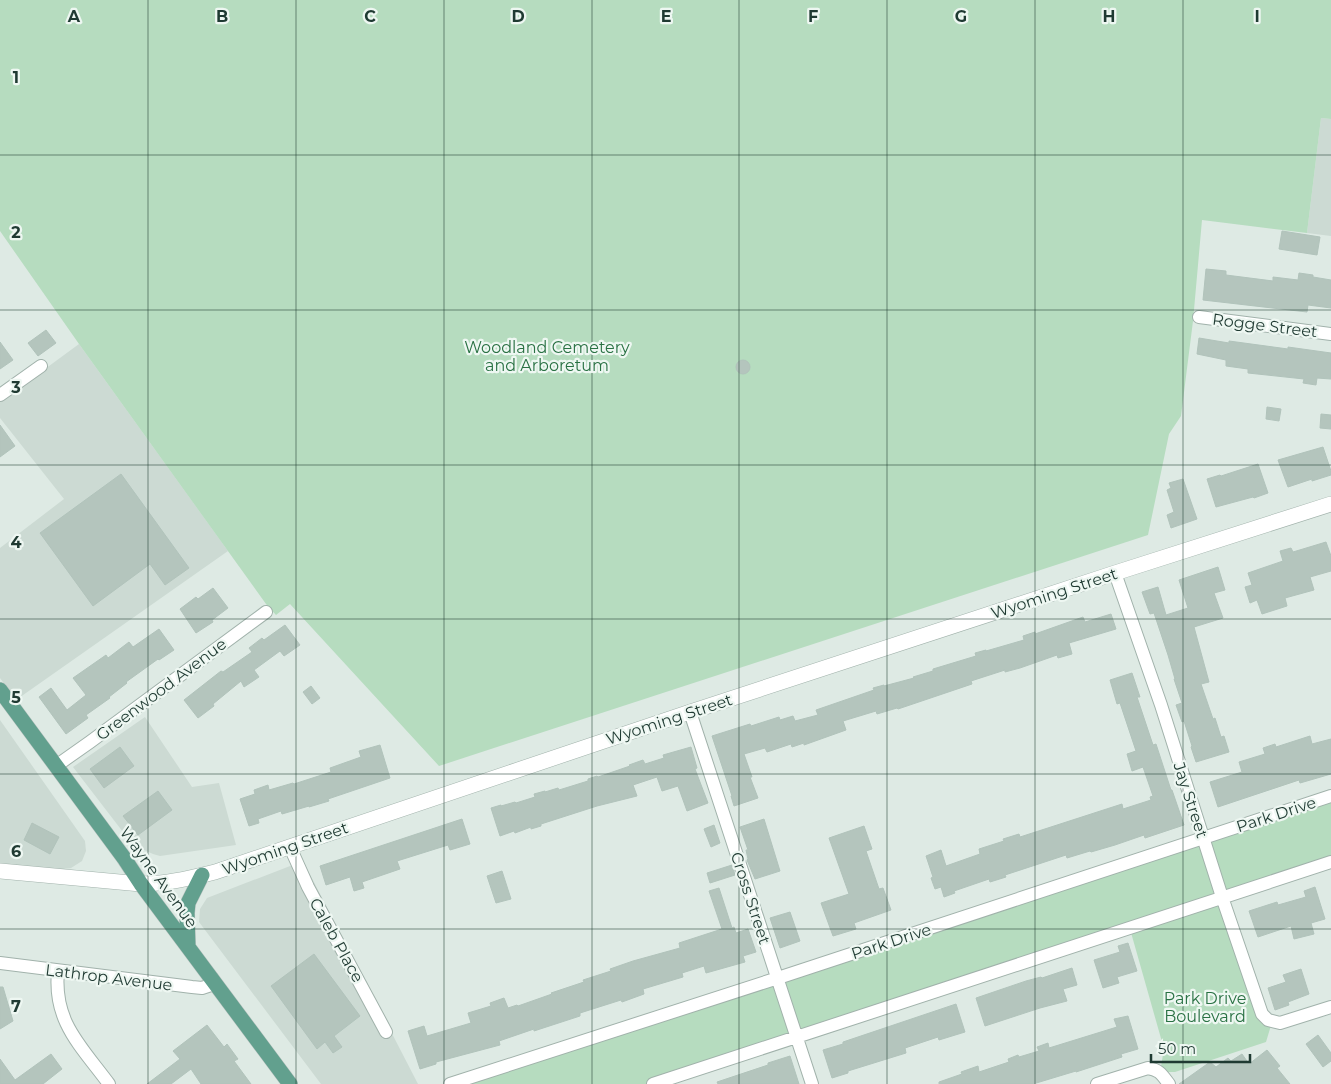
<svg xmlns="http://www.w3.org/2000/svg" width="1331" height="1084" font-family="Montserrat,sans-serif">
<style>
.built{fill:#ccdad3}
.green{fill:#b6dcbf}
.building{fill:#b4c5bd;stroke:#b1c3bb}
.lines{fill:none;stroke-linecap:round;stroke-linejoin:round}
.minor-casing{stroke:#a1b2ab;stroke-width:14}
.tertiary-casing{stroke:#a1b2ab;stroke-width:16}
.primary-casing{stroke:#bcc4c2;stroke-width:16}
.minor{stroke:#fff;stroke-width:12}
.tertiary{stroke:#fff;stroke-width:15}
.primary{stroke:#62a08e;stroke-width:15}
.grid{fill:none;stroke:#1f3a32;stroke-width:1;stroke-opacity:0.55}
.labels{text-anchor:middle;stroke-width:4.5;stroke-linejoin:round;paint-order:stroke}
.street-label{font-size:16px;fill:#1f3a32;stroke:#eef7f2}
.park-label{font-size:16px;fill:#297143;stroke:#eef7f2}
.grid-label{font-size:16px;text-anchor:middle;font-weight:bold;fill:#1f3a32;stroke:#eef7f2;stroke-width:4.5;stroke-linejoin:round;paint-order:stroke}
</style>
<rect width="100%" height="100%" fill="#deeae4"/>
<!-- built -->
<path class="built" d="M1321 118 1331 119V236L1307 233Z
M79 344 228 551 16 700 0 678V548L64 499 0 418V402Z
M145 717 192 787 219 783 236 845 160 856 153 854 133 845 73 767Z
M0 720 85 841 86 851 82 861 71 868 56 870 0 863Z
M303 861 418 1084H321L199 922 200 909 207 898Z"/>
<!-- green -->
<path class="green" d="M0 0H1331V119L1321 118 1307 233 1202 220 1193 321 1181 416 1169 434 1148 535 439 766 290 604 276 615 266 604 79 344 0 231Z
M1331 796V862L1223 897 1262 1014 1272 1022 1266 1042 1175 1072H1160L1164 1049 1130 929 653 1084H450Z"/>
<!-- building -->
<path class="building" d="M1282 231 1320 237 1317 255 1279 249Z
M1206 269 1226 271V275L1273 281V277L1298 280 1299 273 1313 275V277L1331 280V308L1308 305 1307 312 1203 300Z
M46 330 56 343 38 356 28 343Z
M1199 338 1229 343V341L1288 349V347L1331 353V379L1317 378 1316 385 1303 383 1304 379 1248 373V369L1226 366V360L1197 354Z
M0 342 13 360 0 369Z
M736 367a7 7 0 1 1 14 0a7 7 0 1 1-14 0Z
M1267 407 1281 409 1279 421 1266 419Z
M1321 414 1331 415V429L1320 428Z
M0 425 15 446 0 457Z
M1323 447 1331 471V475L1312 481V479L1288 487 1278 460Z
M1258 464 1268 493 1254 498 1253 497 1216 507 1207 479 1220 475 1221 476Z
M121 474 189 568 165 585 150 564 93 606 40 533Z
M1183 479 1197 519 1171 528 1167 515 1174 512 1167 490 1171 488 1169 483Z
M1326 542 1331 556V571L1310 577 1314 590 1285 598 1287 606 1262 614 1257 600 1250 603 1245 587 1252 585 1248 573 1283 561 1280 551 1291 548 1293 552Z
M1218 567 1225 590 1214 593 1223 618 1194 627 1209 682 1201 684 1213 719 1215 718 1221 737 1224 736 1229 752 1196 762 1191 747 1192 746 1184 721 1182 722 1176 705 1182 703 1174 679H1175L1168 655 1154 613 1150 614 1142 592 1158 587 1166 615 1188 608 1179 580Z
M213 588 228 608 212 620 213 622 196 633 180 609 196 597 198 599Z
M1111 614 1116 629 1069 643 1072 654 1058 658 1057 655 1020 668 1005 672V670L971 681 972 684 898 709 897 708 877 714 876 711 843 721 846 730 804 745V743L792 747 791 744 767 752 765 748 744 754 752 777H750L758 798 734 806 731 796H732L712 736 750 724 751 726 779 717 780 720 793 716 795 721 818 715 816 710 874 690 873 688 884 685V686L914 678 913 677 933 671V669L976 656 975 653 986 650V651L1024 640 1023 636 1035 632V634L1083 617 1085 622Z
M285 625 300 645 284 656 280 651 254 670 259 677 244 687 241 681 213 704 214 706 198 718 184 700 221 671 223 672 252 652 249 648 262 638 264 640Z
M159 629 174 650 159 660 158 659 126 682 127 683 109 697 110 698 86 715 88 718 66 734 39 697 51 688 67 710 86 695 73 678 106 655 108 658 129 642 133 647Z
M1132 673 1140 697H1137L1153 745 1156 744 1171 790H1172L1184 825 1145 838 1144 835 1115 845 1091 852 1090 851 1067 858 1066 855 1005 875 1006 877 990 882 989 879 954 891 955 893 944 897 941 887 935 889 931 878 933 877 926 856 941 850 946 866 980 854 979 849 1004 841 1003 839 1019 834 1020 837 1122 804 1123 809 1151 800 1150 797 1153 796 1143 767 1132 771 1127 754 1136 751 1120 703 1117 704 1110 680Z
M311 686 320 698 312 704 303 692Z
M1310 736 1312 744 1331 739V774L1300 783 1299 780 1218 807 1210 782 1242 772 1239 762 1265 754 1263 748 1275 744 1276 747Z
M380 745 390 778 328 799 329 801 309 807V806L282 814 281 811 258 819 259 823 249 826 240 799 255 794 254 790 268 785 269 790 293 783 294 784 331 772 330 768 361 757 359 751Z
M120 747 134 766 104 788 90 769Z
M691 747 697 768 695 769 708 803 687 811 678 786 662 791 657 777 633 785 637 796 597 806 541 824V826L531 829V827L515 833 514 831 500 836 491 808 501 805V806L515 802 516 803 535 797 534 794 545 791V792L558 788 559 790 588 781V779L597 776 598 777 630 766 629 765 643 760 645 764 664 758 663 755Z
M158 791 172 810 138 835 123 816Z
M462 819 470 844 450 850 448 845 397 861 400 869 362 882 364 888 354 891 350 877 326 885 320 866Z
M764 819 780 871 755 879 747 860 748 859 746 850H748L740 827Z
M32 823 59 837 50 854 24 840Z
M714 825 720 843 711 847 704 829Z
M864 826 872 849 866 851 879 889 883 888 891 910 854 923 856 929 833 936 821 903 849 894 829 838Z
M732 865 735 875 710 883 707 873Z
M502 871 511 899 496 903 487 876Z
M1315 887 1325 919 1311 923 1314 934 1294 939 1291 926 1258 937 1249 911 1277 902 1278 905 1306 897 1304 891Z
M719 888 732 928 734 927 736 933 748 929 756 952 743 956 745 962 706 973 704 966 682 973 683 977 643 989 644 994 622 1002 621 1000 580 1013V1016L534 1031V1029L499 1041 500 1045 436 1062V1064L420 1069 408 1031 424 1026 427 1036 471 1023 468 1013 491 1006 490 1003 504 998 508 1008 517 1005 518 1006 552 994 551 993 584 982 583 980 611 971 610 969 633 961 680 948 679 943 722 929 709 891Z
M790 912 800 941 780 948 770 918Z
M1128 943 1137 971 1117 977 1119 983 1103 988 1094 960 1120 952 1118 946Z
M314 954 360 1016 334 1036 342 1047 333 1053 325 1042 317 1049 271 986Z
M1072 968 1077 985 1063 989 1067 1001 1040 1008 985 1026 976 998 1026 981 1041 977 1042 978Z
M1301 969 1309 994 1288 1002 1289 1005 1275 1010 1268 988 1286 982 1283 975Z
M0 987H3L13 1021 0 1029Z
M956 1004 965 1032 939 1040 938 1037 905 1048 906 1053 848 1071V1073L832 1078 823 1050 843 1044V1042Z
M1128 1016 1138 1049 1121 1054 1122 1057 1076 1072V1071L1033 1084H939V1082L962 1074 961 1072 978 1066 979 1072 1009 1062 1008 1059 1018 1055 1019 1057 1039 1051 1037 1047 1048 1043 1049 1048 1117 1027 1114 1019Z
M207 1025 224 1047 227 1044 238 1059 234 1061 251 1084H201L191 1069 171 1084H147L180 1059 173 1051Z
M1318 1035 1331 1053V1061L1323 1067 1306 1044Z
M1267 1050 1280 1066 1277 1068 1290 1084H1179L1210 1062 1216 1067 1228 1058 1231 1061 1242 1054 1249 1064Z
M51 1054 62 1069 43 1084H0V1059L15 1080Z
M790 1056 799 1084H718L717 1082 768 1065V1063Z"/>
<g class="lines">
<!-- minor casing -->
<g class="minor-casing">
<path id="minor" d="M1199 317 1331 334
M0 395 41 366
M1115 573 1161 705 1222 897 1262 1014 1268 1020 1280 1023 1331 1007
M690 712 812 1084
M56 766 90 742 266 612
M290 847 308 887 386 1032
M0 963 192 987 202 988 211 985 212 978
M58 971C53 1022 81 1046 109 1084
M450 1084 778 978 1331 796
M653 1084 1331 862
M1097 1084 1148 1068C1160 1070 1162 1075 1169 1084"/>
</g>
<!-- tertiary casing -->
<g class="tertiary-casing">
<path id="tertiary" d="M0 871 141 884C167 884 190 878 215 872L690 712 1115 573 1331 504"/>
</g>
<!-- primary casing -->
<g class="primary-casing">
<path id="primary" d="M0 690 124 858 141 884 290 1084
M188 946 187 913 188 903 202 875"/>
</g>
<!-- minor -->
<use href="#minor" class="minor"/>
<!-- tertiary -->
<use href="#tertiary" class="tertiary"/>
<!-- primary -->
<use href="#primary" class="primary"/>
</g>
<!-- grid -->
<path class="grid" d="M148 0V1084M296 0V1084M444 0V1084M592 0V1084M739 0V1084M887 0V1084M1035 0V1084M1183 0V1084M0 155H1331M0 310H1331M0 465H1331M0 619H1331M0 774H1331M0 929H1331"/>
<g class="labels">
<!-- street labels -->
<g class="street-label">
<text transform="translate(1265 325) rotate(7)" y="6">Rogge Street</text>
<text transform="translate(1054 593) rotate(-18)" y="6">Wyoming Street</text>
<text transform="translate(161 689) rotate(-37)" y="6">Greenwood Avenue</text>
<text transform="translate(669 719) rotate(-18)" y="6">Wyoming Street</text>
<text transform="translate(1191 800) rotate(72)" y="6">Jay Street</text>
<text transform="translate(1276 814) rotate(-18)" y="6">Park Drive</text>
<text transform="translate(285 848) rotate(-19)" y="6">Wyoming Street</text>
<text transform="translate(159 877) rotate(54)" y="6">Wayne Avenue</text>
<text transform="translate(751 898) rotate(72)" y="6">Cross Street</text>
<text transform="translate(337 940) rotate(61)" y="6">Caleb Place</text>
<text transform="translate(891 941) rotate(-18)" y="6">Park Drive</text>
<text transform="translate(109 977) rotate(7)" y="6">Lathrop Avenue</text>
</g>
<!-- park labels -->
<g class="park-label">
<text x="547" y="353">Woodland Cemetery<tspan x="547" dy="18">and Arboretum</tspan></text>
<text x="1205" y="1004">Park Drive<tspan x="1205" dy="18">Boulevard</tspan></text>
</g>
</g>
<g class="grid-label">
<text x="74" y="22">A</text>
<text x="222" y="22">B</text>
<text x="370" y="22">C</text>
<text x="518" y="22">D</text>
<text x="666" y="22">E</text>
<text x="813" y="22">F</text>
<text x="961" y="22">G</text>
<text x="1109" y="22">H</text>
<text x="1257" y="22">I</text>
<text x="16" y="83">1</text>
<text x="16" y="238">2</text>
<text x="16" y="393">3</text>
<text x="16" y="548">4</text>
<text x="16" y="703">5</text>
<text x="16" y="857">6</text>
<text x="16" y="1012">7</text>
</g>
<!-- scale -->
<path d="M1151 1054v8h99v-8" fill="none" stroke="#1f3a32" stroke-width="2.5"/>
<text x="1158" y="1054" font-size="15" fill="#1f3a32" stroke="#eef7f2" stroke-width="4" paint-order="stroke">50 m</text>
</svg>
